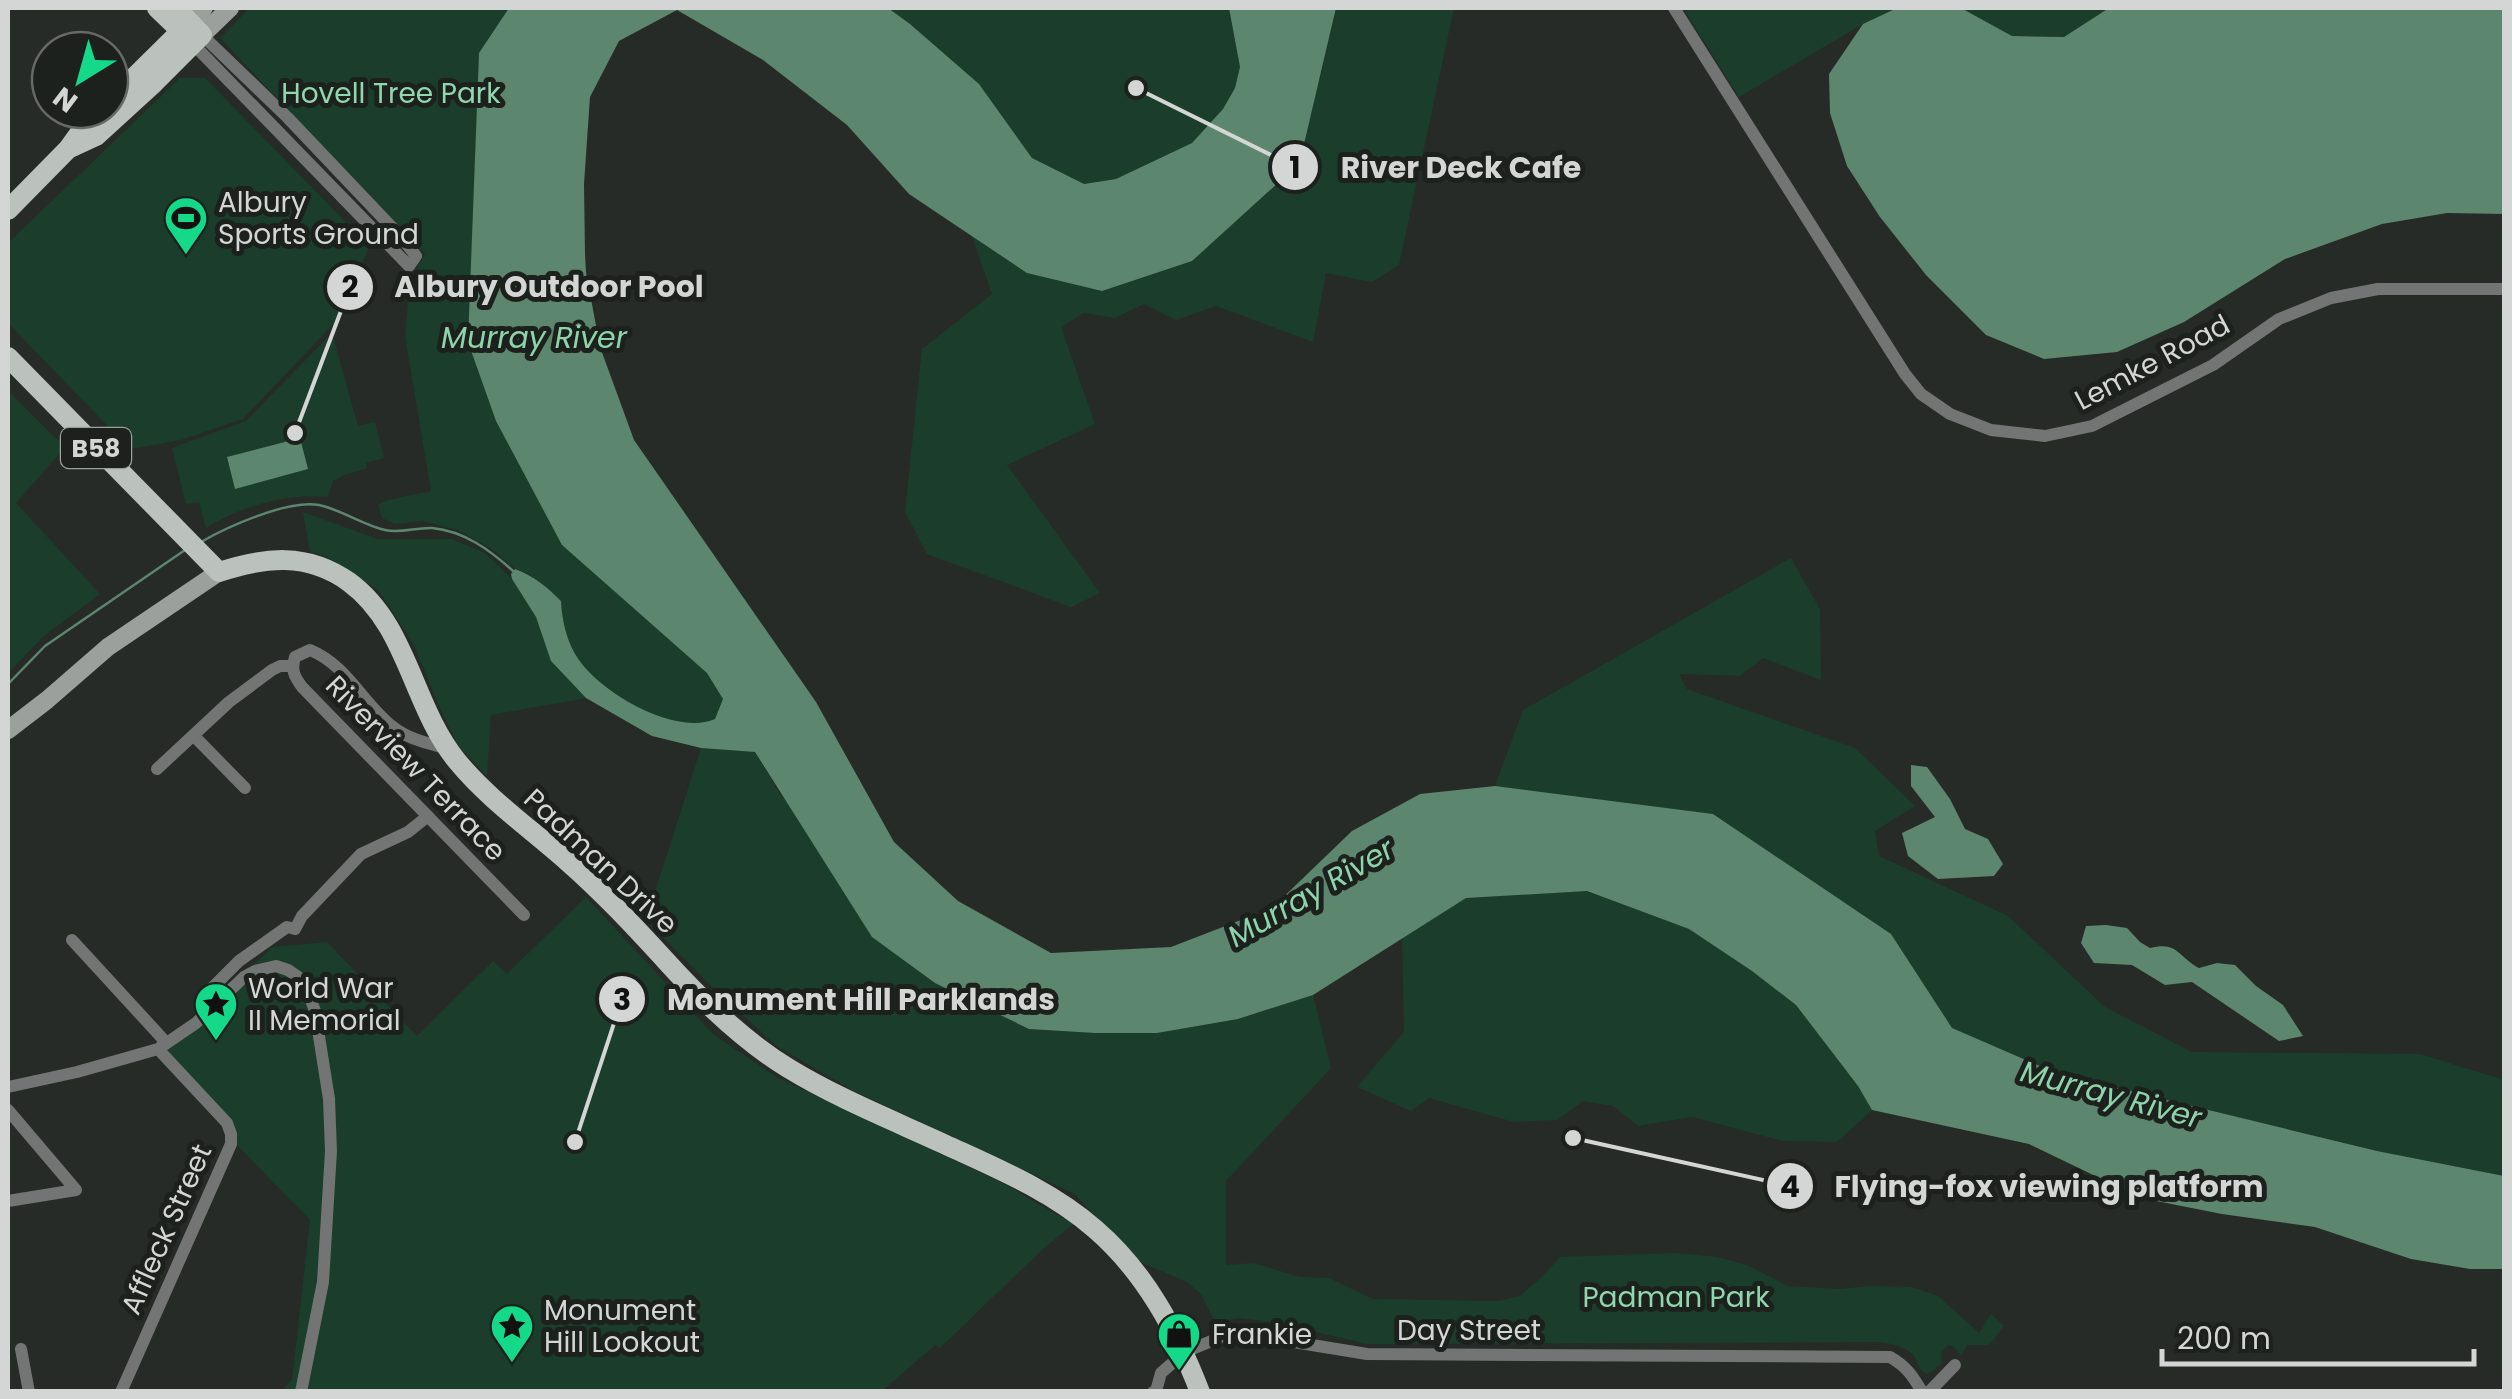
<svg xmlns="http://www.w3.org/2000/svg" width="2512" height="1399" font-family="Poppins,sans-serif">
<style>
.green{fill:#1a3e2b}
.water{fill:#5c866d}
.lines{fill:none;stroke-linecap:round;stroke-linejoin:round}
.stream{stroke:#5c866d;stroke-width:2.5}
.minor{stroke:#727573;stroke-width:12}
.secondary{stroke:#9ca09d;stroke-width:18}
.primary{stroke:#bbc1bd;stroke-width:20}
.labels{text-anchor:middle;stroke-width:10;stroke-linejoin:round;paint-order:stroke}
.shield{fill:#1d211e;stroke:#9ca09d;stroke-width:2.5}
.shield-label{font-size:25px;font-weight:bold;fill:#d3d6d4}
.park-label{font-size:28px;fill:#91d7ae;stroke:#1d211e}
.poi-label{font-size:28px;fill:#d3d6d4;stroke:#1d211e;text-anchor:start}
.street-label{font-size:28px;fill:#d3d6d4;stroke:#1d211e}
.water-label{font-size:30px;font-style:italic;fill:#8ed4ab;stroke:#1d211e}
.leader{fill:none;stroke:#d3d6d4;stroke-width:4}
.callout-dot{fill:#d3d6d4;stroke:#1d211e;stroke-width:4}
.mark-label{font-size:30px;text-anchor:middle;font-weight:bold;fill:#111}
.callout-label{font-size:30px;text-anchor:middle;font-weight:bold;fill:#d3d6d4;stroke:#1d211e;stroke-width:10;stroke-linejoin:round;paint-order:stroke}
</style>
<rect width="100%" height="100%" fill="#262b28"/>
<!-- green -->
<path class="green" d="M250 8H509L479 53 473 230 562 545 708 673 723 699 715 719C674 736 603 694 579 660 567 643 562 621 561 601L527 573 515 569 492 549 458 530 422 521 395 524 382 518 378 505 388 500 431 491 405 336 410 281 425 254 220 38Z
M888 8H1229L1240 67 1235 88 1223 109 1192 143 1116 179 1083 184 1032 158 979 84 910 24Z
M1336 8H1454L1399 265 1372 282 1326 273 1313 342 1216 306 1176 320 1144 304 1115 318 1084 313 1061 327 1095 424 1007 465 1100 593 1071 607 927 554 905 512 922 349 992 294 972 236 1027 273 1320 80Z
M1683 8H1897L1863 24 1739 97Z
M1961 8H2109L2064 37 2012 36Z
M180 78H205L369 246 342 315 243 419 181 440 130 449 8 323V243Z
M332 333 358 426 375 422 384 458 366 463 367 468 344 475 333 481 328 497C288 493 240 506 206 528L199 502 186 504 172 448 246 421Z
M8 390 53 436 67 445 16 503 100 594 45 635 8 673Z
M303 512 377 539H452L485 553 512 579 536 617 551 661 586 698 491 715 487 776 459 747 442 713 413 643 378 590 325 556 310 552Z
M1791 558 1820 609 1821 680 1763 658 1740 676 1679 674 1687 689 1855 748 1915 806 1875 831 1879 856 2008 916 2105 1007 2192 1052 2420 1054 2504 1080V1176L2377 1151 2056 1073 1951 1028 1891 934 1713 814 1495 786 1523 710Z
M701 748 755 752 780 794 1029 1029 1095 1033H1157L1238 1019 1313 995 1331 1068 1226 1181V1265L1254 1263 1299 1277 1329 1278 1373 1299 1497 1301 1520 1296 1541 1278 1560 1257 1677 1253 1718 1257 1747 1265 1788 1286 1841 1289 1869 1286 1911 1287 1938 1296 1979 1333 1991 1314 2004 1326 1989 1345H1967L1962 1355 1954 1347 1949 1345C1941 1349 1941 1355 1942 1363L1933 1371 1926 1374C1915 1366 1919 1360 1911 1353 1902 1345 1888 1343 1877 1342L1367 1344 1273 1322 1239 1318 1215 1322 1201 1294 1187 1282 1135 1260 1075 1194 854 1091 778 1047 716 991 646 920Z
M1587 891 1689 929 1752 971 1796 1005 1858 1086 1872 1110 1837 1142 1783 1141 1692 1117 1638 1126 1613 1106 1583 1101 1557 1120 1514 1122 1429 1098 1411 1111 1357 1087 1404 1032 1402 938 1466 897Z
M586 897 714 1035 778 1078 1001 1182 1073 1224 1042 1250 940 1348 935 1345 882 1391H281L292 1380 310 1220 237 1145 160 1048 273 947 327 942 417 1036 493 961 507 974Z"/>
<!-- water -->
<path class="water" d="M509 8H888L910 24 979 84 1032 158 1084 184 1116 179 1192 143 1223 109 1235 88 1240 67 1229 8H1336L1304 144 1279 182 1192 261 1102 291 1027 273 909 194 847 125 763 60 677 10 619 41 590 97 584 184 585 254 586 272 600 347 634 440 816 702 894 842 958 901 1051 953 1171 947 1272 908 1352 831 1420 794 1495 786 1713 814 1891 934 1952 1028 2056 1073 2377 1151 2504 1176V1269H2470L2411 1259 2315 1227 2222 1214 2141 1198 2029 1144 1872 1110 1858 1086 1796 1005 1752 971 1689 929 1587 891 1466 898 1313 995 1238 1019 1157 1033H1095L1029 1029 935 983 872 937 755 752 701 748 652 736 586 698 551 661 536 617 512 579 511 574 515 569C534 576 547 587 561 601 562 621 567 643 579 660 603 694 675 736 715 719L723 699 707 673 562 545 496 421 468 342 479 53Z
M1897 8H1961L2012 36 2064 37 2109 8H2504V214L2447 213 2382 224 2285 259 2184 322 2117 352 2044 359 1986 335 1926 275 1880 217 1847 166 1830 113 1829 74 1863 24Z
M300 438 308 469 235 489 227 457Z
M1911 765 1927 767 1950 799 1965 829 1988 839 2003 864 1994 876 1938 879 1908 856 1902 833 1935 817 1911 786Z
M2106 925 2127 928 2140 942 2150 948C2178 941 2177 956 2199 968L2217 963 2235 965 2256 986 2283 1005 2303 1036 2279 1041 2192 982 2165 985 2132 965 2094 963 2081 943 2086 926Z"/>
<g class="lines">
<!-- stream -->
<path class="stream" d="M201 542C227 527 289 499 319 505 342 510 363 525 385 530 400 534 417 527 432 528 464 531 490 550 513 571
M8 684 45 646 185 550"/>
<!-- minor -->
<path class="minor" d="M1674 8 1905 374 1921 394 1950 414 1991 430 2045 436 2092 426 2213 365 2279 319 2331 298 2378 289H2504
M193 44 409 266 416 256 402 238 288 118 202 35
M194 736 245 788
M445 748C427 743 408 739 393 727 363 704 347 665 310 650L295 657C291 670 294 676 302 687L524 915
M157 769 229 702 272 670 280 666H292
M72 940 162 1038 164 1045
M210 1010 201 999 239 961 287 927 295 929 302 916 361 854 408 832 428 816
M8 1087 77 1072 158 1049 196 1023 244 977 255 971 276 966 288 970 304 981 315 1011 329 1099 331 1151 323 1282 301 1392
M8 1110 76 1190 8 1201
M21 1349 29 1392
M121 1392 231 1144V1134L227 1123 158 1049
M1153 1392 1156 1391 1161 1373 1185 1352 1233 1332 1367 1354 1890 1357C1906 1366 1913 1376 1922 1392
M1929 1392 1955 1365"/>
<!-- secondary -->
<path class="secondary" d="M190 22 204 8
M202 35 230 8
M8 730 47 700 108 647 219 572"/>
<!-- primary -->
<path class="primary" d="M157 8 182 32
M110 101 190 22
M68 149 96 136 154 83 202 35 176 8
M8 210 68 149 86 124 101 110
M8 357 219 572C265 557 307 552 349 582 408 625 412 706 457 761 488 799 531 829 568 862 608 897 643 936 679 975 712 1010 747 1043 788 1068 837 1098 892 1120 944 1144 996 1168 1050 1190 1095 1229 1145 1272 1176 1330 1200 1392"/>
</g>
<!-- icons -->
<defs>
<g id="stadium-pin" transform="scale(2.25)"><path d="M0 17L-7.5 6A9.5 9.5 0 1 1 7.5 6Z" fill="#14d989" stroke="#1d211e"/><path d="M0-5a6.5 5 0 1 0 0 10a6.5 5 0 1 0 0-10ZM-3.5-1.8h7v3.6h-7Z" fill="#111"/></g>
<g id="sight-pin" transform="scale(2.25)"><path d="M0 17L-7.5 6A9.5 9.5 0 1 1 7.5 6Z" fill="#14d989" stroke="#1d211e"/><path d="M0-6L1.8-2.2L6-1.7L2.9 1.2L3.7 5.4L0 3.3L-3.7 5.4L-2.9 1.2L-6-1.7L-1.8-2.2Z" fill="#111"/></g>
<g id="shop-pin" transform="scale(2.25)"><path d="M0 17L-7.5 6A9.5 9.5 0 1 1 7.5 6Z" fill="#14d989" stroke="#1d211e"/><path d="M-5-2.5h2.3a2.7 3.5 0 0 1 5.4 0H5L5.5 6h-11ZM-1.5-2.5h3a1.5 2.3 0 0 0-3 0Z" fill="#111"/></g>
</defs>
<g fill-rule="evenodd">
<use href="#stadium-pin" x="186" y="218"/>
<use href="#sight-pin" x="216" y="1004"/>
<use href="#sight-pin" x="512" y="1326"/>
<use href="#shop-pin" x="1179" y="1334"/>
</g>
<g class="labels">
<!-- shield labels -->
<rect class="shield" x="61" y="428" width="70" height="40" rx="8"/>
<g class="shield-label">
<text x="96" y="457">B58</text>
</g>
<!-- park labels -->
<g class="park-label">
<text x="391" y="103">Hovell Tree Park</text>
<text x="1676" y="1307">Padman Park</text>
</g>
<!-- poi labels -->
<g class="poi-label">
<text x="218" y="212">Albury<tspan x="218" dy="32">Sports Ground</tspan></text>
<text x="248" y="998">World War<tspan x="248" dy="32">II Memorial</tspan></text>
<text x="544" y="1320">Monument<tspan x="544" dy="32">Hill Lookout</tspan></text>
<text x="1212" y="1344">Frankie</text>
</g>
<!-- street labels -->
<g class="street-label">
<text transform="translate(2152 362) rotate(-28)" y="10">Lemke Road</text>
<text transform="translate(416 768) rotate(46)" y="10">Riverview Terrace</text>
<text transform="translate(601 861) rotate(43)" y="10">Padman Drive</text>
<text transform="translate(166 1229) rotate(-66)" y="10">Affleck Street</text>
<text x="1469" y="1340">Day Street</text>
</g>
<!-- water labels -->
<g class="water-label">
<text x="534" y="348">Murray River</text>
<text transform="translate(1311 893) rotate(-30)" y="10">Murray River</text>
<text transform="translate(2111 1095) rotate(15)" y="10">Murray River</text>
</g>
</g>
<!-- callouts -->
<path class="leader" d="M1136 88L1295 167M295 433L350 287M575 1142L622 999M1573 1138L1790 1186"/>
<g class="callout-dot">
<circle cx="1136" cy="88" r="10"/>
<circle cx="295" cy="433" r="10"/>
<circle cx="575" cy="1142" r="10"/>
<circle cx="1573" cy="1138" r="10"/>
<circle cx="1295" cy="167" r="25"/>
<circle cx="350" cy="287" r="25"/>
<circle cx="622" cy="999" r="25"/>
<circle cx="1790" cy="1186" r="25"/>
</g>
<g class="mark-label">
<text x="1295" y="178">1</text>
<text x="350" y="297">2</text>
<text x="622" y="1010">3</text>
<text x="1790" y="1197">4</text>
</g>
<g class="callout-label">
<text x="1461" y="178">River Deck Cafe</text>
<text x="549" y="297">Albury Outdoor Pool</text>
<text x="861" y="1010">Monument Hill Parklands</text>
<text x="2049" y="1197">Flying-fox viewing platform</text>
</g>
<!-- border -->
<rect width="2512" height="1399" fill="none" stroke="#d3d6d4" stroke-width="20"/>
<!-- north arrow -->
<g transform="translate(80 80) rotate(217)"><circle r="48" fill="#1d211e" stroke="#666967" stroke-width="2.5"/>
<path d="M0-8L18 38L0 25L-18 38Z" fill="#14d989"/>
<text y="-15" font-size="28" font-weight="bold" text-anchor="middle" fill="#d3d6d4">N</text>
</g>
<!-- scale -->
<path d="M2162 1349v15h312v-15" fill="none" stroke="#d3d6d4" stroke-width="5"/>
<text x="2177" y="1349" font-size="30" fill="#d3d6d4" stroke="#1d211e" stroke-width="8" paint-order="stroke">200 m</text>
</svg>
